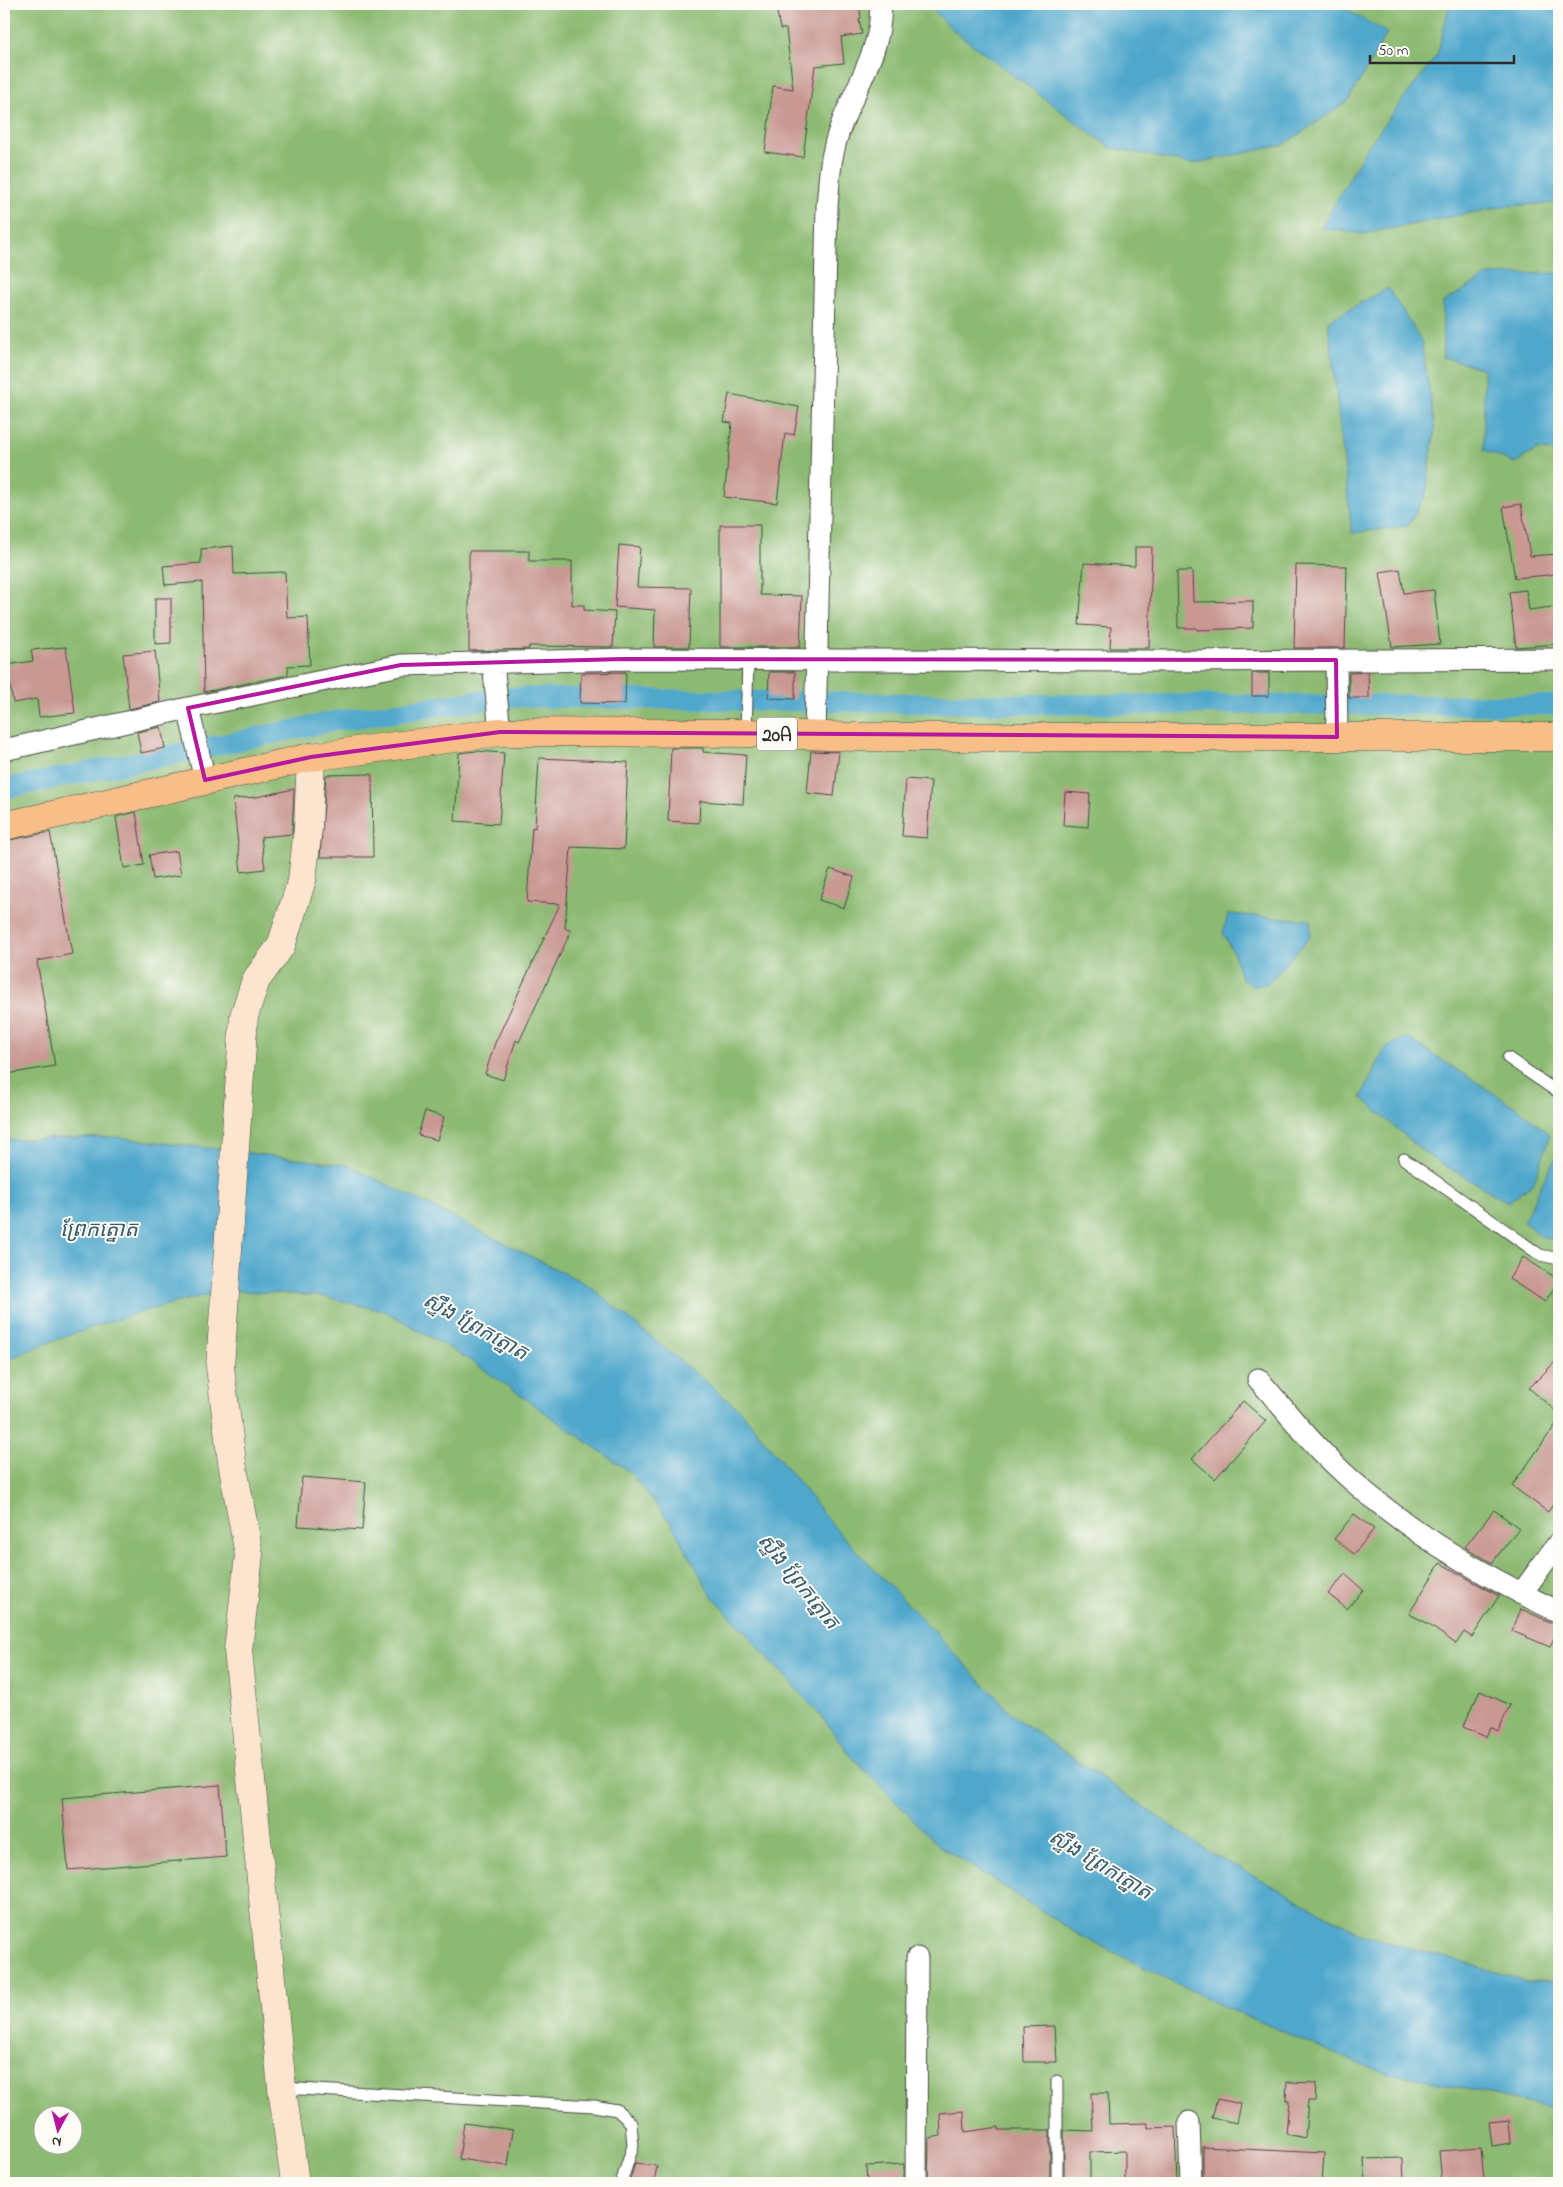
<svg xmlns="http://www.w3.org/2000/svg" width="1563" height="2187" font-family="'Indie Flower','Noto Sans Khmer',sans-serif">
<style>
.forest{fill:#8cba72;stroke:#5c724e;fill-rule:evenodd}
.water{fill:#4fa7cc;stroke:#3d697c}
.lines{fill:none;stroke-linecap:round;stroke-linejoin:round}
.canal{stroke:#4fa7cc;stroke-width:20}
.building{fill:#c99893}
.lane-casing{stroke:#484742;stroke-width:13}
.street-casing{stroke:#484742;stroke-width:23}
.secondary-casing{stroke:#484742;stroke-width:29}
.primary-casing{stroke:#484742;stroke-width:29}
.lane{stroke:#fff;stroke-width:11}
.street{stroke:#fff;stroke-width:21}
.secondary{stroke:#fce5cf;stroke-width:28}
.primary{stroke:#f7be88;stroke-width:28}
.marked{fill:none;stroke:#b5179e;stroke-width:4;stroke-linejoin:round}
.labels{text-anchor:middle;stroke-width:4;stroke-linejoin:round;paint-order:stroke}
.shield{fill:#fdfcf7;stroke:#6a6a68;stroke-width:1}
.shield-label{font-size:19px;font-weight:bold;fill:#2b2b2b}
.water-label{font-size:21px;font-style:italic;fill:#395d6b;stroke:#fdfcf7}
</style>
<rect width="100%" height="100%" fill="#fdfcf7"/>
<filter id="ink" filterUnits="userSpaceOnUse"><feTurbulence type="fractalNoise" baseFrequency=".02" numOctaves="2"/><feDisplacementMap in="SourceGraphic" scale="10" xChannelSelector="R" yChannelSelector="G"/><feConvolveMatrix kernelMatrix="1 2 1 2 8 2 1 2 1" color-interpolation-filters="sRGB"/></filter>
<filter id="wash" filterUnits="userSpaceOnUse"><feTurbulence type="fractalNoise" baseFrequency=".0096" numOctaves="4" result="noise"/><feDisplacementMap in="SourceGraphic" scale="20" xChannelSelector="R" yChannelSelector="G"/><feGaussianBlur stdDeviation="1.12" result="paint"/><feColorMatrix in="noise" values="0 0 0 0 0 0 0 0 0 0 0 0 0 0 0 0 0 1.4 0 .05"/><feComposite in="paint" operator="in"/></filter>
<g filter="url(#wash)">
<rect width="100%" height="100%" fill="#ede4c6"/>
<!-- forest -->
<path class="forest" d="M4 4H1559V2183H4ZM42 2114H72V2144H42Z"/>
<!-- water -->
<path class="water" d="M927 4H1337L1387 33 1348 101 1283 145 1191 164 1109 147 953 30Z
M1450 4H1559V203L1506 206 1363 234 1321 228 1367 147 1437 55Z
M1559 273V453L1539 449 1514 463 1484 450V369L1443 357V302L1489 275Z
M1388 288 1421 340 1435 427 1426 494 1408 526 1352 533 1328 321Z
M1228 914 1311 920 1310 937 1267 984 1252 986 1241 978 1234 954 1223 933Z
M1406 1037 1520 1110 1550 1135 1534 1182 1508 1202 1427 1155 1361 1097 1386 1047Z
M115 1137 348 1165 588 1285 741 1411 835 1528 1017 1719 1209 1852 1366 1936 1526 1980 1559 1981V2106H1545L1369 2068 1222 2006 1079 1935 937 1844 848 1753 822 1717 711 1595 671 1523 630 1472 473 1362 387 1312 321 1296 226 1290 139 1312 46 1343 4 1362V1140Z
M1559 1154V1241L1543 1237 1523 1222 1551 1166Z"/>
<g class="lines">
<!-- canal -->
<path class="canal" d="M4 789 335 721 503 697 977 704 1559 705"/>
</g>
<g id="blocks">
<!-- building -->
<path class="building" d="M780 4H859L861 18 859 19 862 34 841 37 844 63 815 66 803 157 765 152 773 86 793 89 786 29H780L777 12 781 11Z
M729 394 799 407 794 435 785 433 777 503 724 497 732 423 724 422Z
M1521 504 1530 556 1559 554V574L1515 578 1503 507Z
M720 525H760V595L802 596 800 647H720Z
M619 545 640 547 637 587 691 588 689 647H654L655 610 615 607Z
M233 546 234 574 285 572 287 618 308 617 310 665 288 666V675L204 692 202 582 165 585 163 566 201 563V549Z
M1135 547H1152L1149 648H1110L1111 627 1079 625 1084 563 1135 566Z
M469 551H529V561H572V605H584V610L615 612 613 647 529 646V649L469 651Z
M1296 565 1347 566 1345 648H1294Z
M1400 569 1404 593 1434 590 1440 644 1392 647 1380 572Z
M1177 571H1192L1193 602 1253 601V628L1197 630V628H1178Z
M1526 590 1529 610 1559 606V644L1516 647 1509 592Z
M155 598H171V643L155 644Z
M66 647 75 713 39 717 37 699 13 703 7 665 33 661 31 650Z
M155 651 160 702 129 709 123 654Z
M626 672 625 704 580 703 581 673Z
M769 672H795V699L768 698Z
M1368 672 1369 698H1349V673Z
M1252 673H1269V696H1252Z
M161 727 165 748 141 753 137 732Z
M671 748H703V752L746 755 743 804 700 801 699 823 668 821Z
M477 751 504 753 499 824 455 821 459 753Z
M811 751 839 752 834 796 807 793Z
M539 758 628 762 624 849 571 847 565 928 571 931 519 1042 516 1040 503 1080 485 1074 495 1043 560 904 527 902 532 827 535 828Z
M372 774 373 857H320L326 775Z
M906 779 931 781 927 838 902 836Z
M294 789 292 834 261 837 265 869 241 872 233 799 256 797Z
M1065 792 1090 794 1088 827 1063 825Z
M136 812 144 865 124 868 116 817Z
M50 832 72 954 37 961 55 1066 7 1074 4 1055V841Z
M177 851 181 875 153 879 149 855Z
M830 869 854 877 844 908 819 900Z
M425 1111 444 1117 437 1140 418 1135Z
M1523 1257 1559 1280 1545 1302 1509 1279Z
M1559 1358V1414L1529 1388Z
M1243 1401 1266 1421 1215 1479 1192 1459Z
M1559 1420V1495L1548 1512 1512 1486Z
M302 1477 366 1482 362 1530 298 1526Z
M1494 1510 1519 1528 1492 1563 1465 1547Z
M1354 1514 1374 1529 1354 1554 1334 1539Z
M1440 1563 1499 1596 1472 1637 1464 1632 1456 1644 1425 1622 1409 1614Z
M1345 1574 1363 1590 1347 1609 1328 1594Z
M1521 1609 1559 1626 1550 1647 1512 1631Z
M1480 1691 1510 1705 1498 1731 1490 1727 1486 1737 1463 1727Z
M220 1785 226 1857 68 1870 62 1798Z
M1055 2026 1057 2062H1024L1023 2027Z
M1287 2082 1316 2083 1315 2101H1308L1305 2138 1286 2134 1289 2100H1286Z
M1091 2093H1108L1109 2124 1148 2123V2128L1175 2127 1177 2183H1125V2151L1090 2152V2183H1064V2130L1093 2131Z
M1217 2099 1241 2104 1237 2123 1212 2118Z
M964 2111 965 2132 999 2127V2130H1050V2183H928L929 2138 941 2136 940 2113Z
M1509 2120 1511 2143 1492 2146 1489 2122Z
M464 2123 513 2130 508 2166 459 2159Z
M1203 2147 1324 2153 1322 2183H1237L1203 2180Z
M1481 2148 1484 2183H1442L1439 2151Z
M1403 2158 1404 2183H1365L1364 2159Z
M635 2163 657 2166 654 2183H629Z
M904 2164V2183H867L866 2166Z"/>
</g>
</g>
<g filter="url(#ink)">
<use href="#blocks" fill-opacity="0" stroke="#484742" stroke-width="1"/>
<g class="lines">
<!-- lane casing -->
<g class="lane-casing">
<path id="lane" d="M746 733 748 659
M1508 1058 1559 1093
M1404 1159 1540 1255 1559 1259
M282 2088 594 2106 617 2110 631 2123 633 2146 621 2183
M1057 2183V2081"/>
</g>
<!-- street casing -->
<g class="street-casing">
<path id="street" d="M1336 660 1337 737
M493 662 500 732
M188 708 205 780
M815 736 827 206C829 187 829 167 834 149 844 101 885 53 880 4
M4 750 188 708 401 665 624 659 1166 661 1559 659
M1258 1379C1282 1406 1305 1436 1331 1461 1395 1524 1479 1574 1559 1612
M1521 1594 1559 1542
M1189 2122 1191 2183
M916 2183 917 1958"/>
</g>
<!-- secondary casing -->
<g class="secondary-casing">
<path id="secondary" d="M295 2183 282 2088 238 1650 249 1555 232 1462 220 1367 244 1016 256 980 281 946 302 880 308 828 311 757"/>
</g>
<!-- primary casing -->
<g class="primary-casing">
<path id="primary" d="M4 826 311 757 500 732 746 733 856 737H1559"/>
</g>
<!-- lane -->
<use href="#lane" class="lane"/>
<!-- street -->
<use href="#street" class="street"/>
<!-- secondary -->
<use href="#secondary" class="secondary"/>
<!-- primary -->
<use href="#primary" class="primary"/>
</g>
</g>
<!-- marked area -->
<path class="marked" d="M624 659 1336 660 1337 737 500 732 311 757 205 780 188 708 401 665Z"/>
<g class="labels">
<!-- shield labels -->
<rect class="shield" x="757" y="717.5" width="40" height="33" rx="4"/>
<g class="shield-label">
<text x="777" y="741">20A</text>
</g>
<!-- water labels -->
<g class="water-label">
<text x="99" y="1236">ព្រែកត្នោត</text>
<text transform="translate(476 1326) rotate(29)" y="7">ស្ទឹង ព្រែកត្នោត</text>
<text transform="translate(799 1581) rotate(51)" y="7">ស្ទឹង ព្រែកត្នោត</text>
<text transform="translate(1101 1864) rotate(31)" y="7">ស្ទឹង ព្រែកត្នោត</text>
</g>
</g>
<!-- margin -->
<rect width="1563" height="2187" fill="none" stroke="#fdfcf7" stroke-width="20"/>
<!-- north arrow -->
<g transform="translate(58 2130) rotate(187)"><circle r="24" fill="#fdfcf7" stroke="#a9a8a5"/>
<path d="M0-4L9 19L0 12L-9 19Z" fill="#b5179e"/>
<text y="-8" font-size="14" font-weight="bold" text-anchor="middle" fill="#2b2b2b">N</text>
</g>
<!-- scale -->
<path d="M1370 55v8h144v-8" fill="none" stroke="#2b2b2b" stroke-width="2.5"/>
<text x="1378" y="55" font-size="15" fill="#2b2b2b" stroke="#fdfcf7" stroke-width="4" paint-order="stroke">50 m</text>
</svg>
